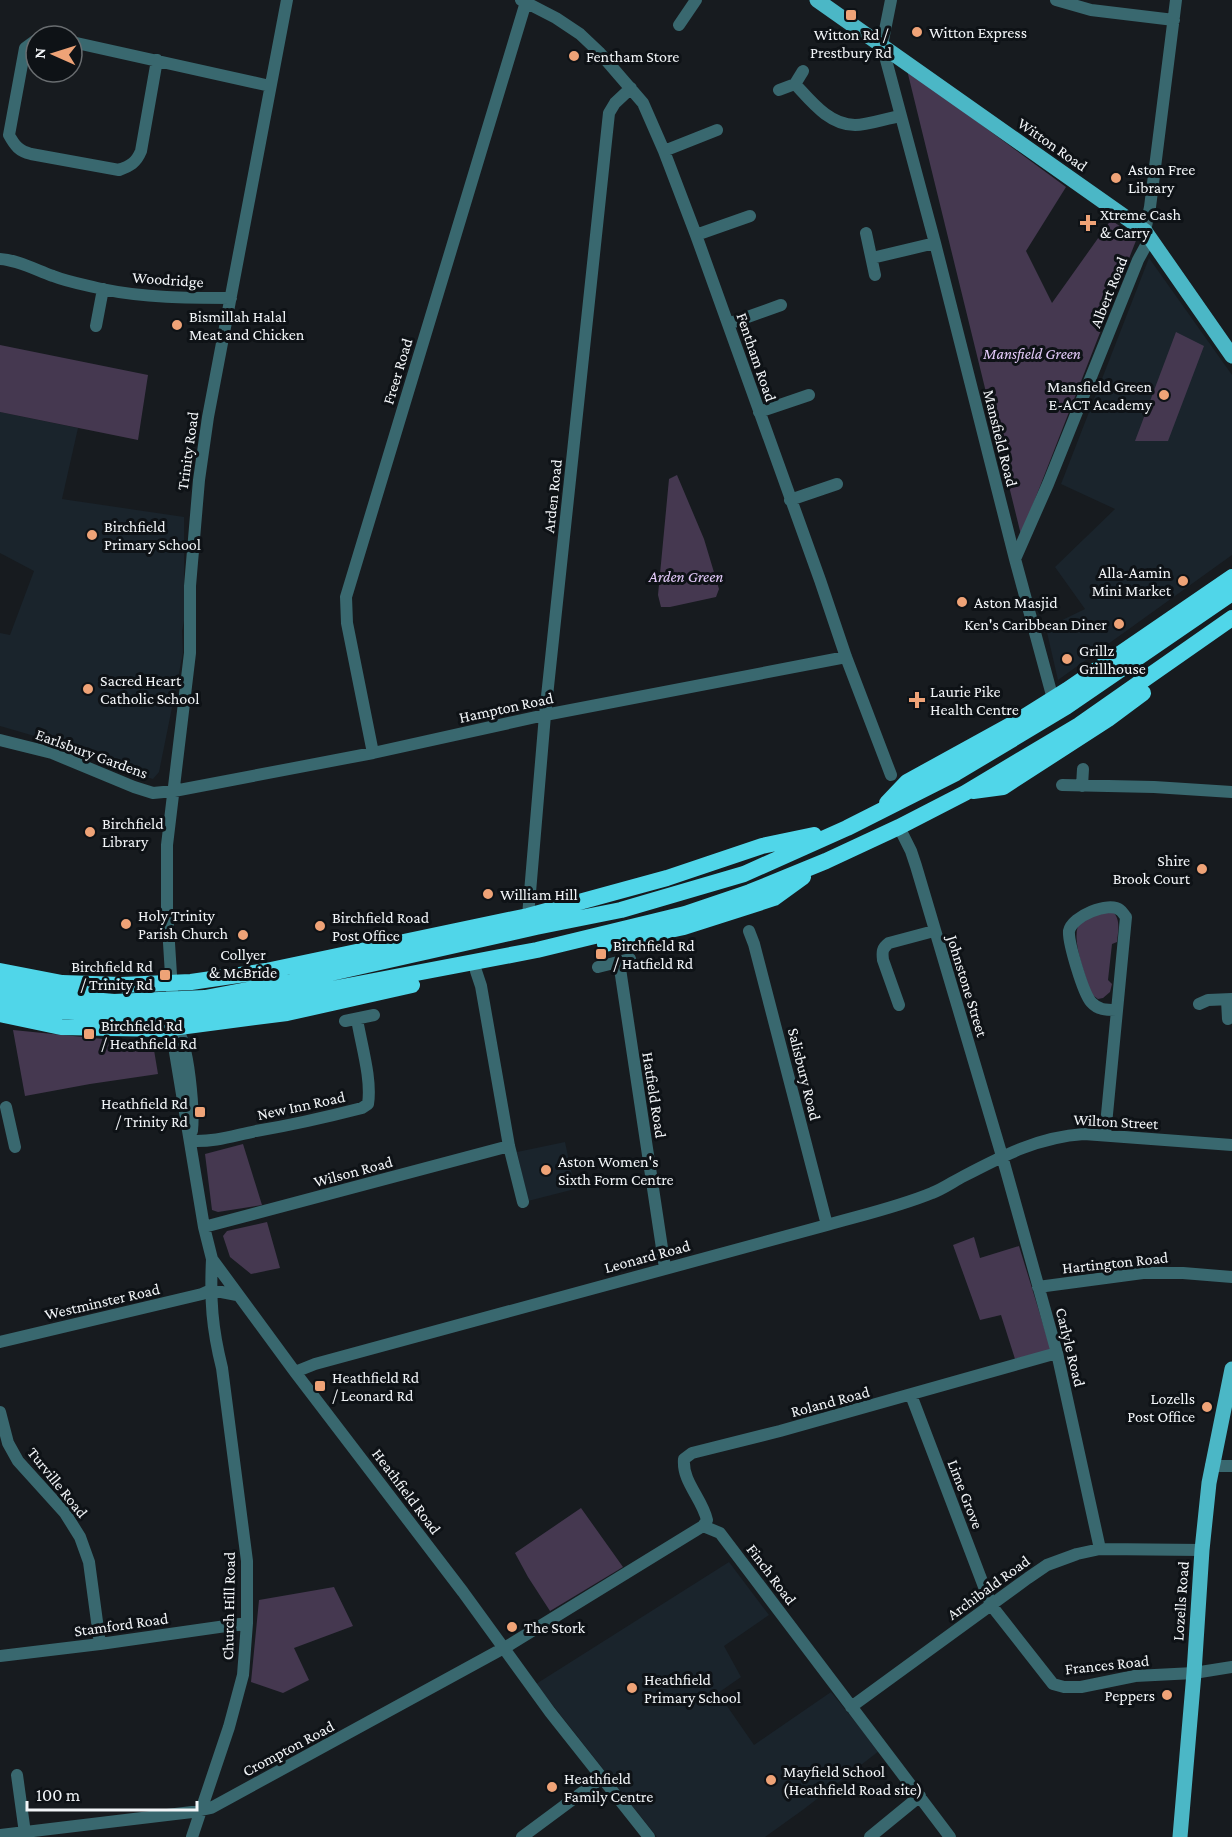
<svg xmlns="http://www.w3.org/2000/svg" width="1232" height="1837" font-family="'Crimson Pro',serif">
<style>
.built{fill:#1a242c}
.green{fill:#453850}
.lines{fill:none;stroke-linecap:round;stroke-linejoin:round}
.minor{stroke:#39686f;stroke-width:12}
.major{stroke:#4bb7c6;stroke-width:15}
.highway{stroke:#50d6e9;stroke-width:16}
.poi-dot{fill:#efa377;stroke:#0e1216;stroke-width:2}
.labels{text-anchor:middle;stroke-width:6;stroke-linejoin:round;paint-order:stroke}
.poi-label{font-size:16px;fill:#f2f5f8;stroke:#0e1216;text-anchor:start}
.street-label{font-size:16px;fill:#f2f5f8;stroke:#0e1216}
.park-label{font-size:16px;font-style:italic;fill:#e3caf9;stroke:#0e1216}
</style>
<rect width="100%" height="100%" fill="#171b1f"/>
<!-- built -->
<path class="built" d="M1149 258 1232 375V555L1058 680 1046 628 1085 609 1055 567 1115 509 1061 484Z
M0 412 78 428 62 499 184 517V621L182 631 183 653 159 772 153 779 130 772 69 746 0 726V633L10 635 34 571 0 553Z
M565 1142 575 1189 528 1201 517 1152Z
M729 1562 769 1615 724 1646 741 1677 718 1693 754 1745 831 1692 879 1751 804 1809 765 1837H657L536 1684Z"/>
<!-- green -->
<path class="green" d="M907 70 1066 187 1026 251 1052 303 1111 220 1137 238 1021 535Z
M1176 332 1204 346 1168 441H1135Z
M0 345 148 375 138 440 0 412Z
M677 475 704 539 719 589 716 597 670 607H661L658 595 669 479Z
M1113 912C1121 920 1118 931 1117 942L1112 944 1108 980 1112 984 1110 992 1103 998 1098 999 1091 994C1087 978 1068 935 1081 921 1088 913 1103 913 1113 912Z
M13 1030 153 1044 158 1074 90 1084 25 1096Z
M243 1144 262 1205 218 1212 212 1210 205 1154Z
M267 1222 280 1268 251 1274 230 1257 223 1236 227 1231Z
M974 1237 980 1258 1019 1246 1051 1350 1015 1359 1001 1315 980 1320 953 1245Z
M581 1508 623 1567 550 1611 528 1577 515 1553Z
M334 1587 353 1626 294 1648 309 1680 283 1693 251 1682 259 1600Z"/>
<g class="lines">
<!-- minor -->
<path class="minor" d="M521 0 556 18 580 34 599 52 643 103 664 151 696 235 820 580 846 657 891 775
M891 0 882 45 935 243 1015 559 1053 699
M1056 0 1091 10 1174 20
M679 25 696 0
M36 40 25 48 9 135C15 146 19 151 31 154L119 170C130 166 136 163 141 151L157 60
M72 42 270 86
M795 84C811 101 829 125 855 125 868 125 887 118 901 116
M779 90 795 84 803 71
M664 151 717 130
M1145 231 1150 207 1176 0
M866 233 875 275
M696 235 750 216
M872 258 935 243
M0 259C18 260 36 270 53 276 68 282 86 285 102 289 145 298 188 298 231 298
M728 324 781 305
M96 326 103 289
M759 412 809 395
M790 500 837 484
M1015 559 1048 484 1138 260 1150 238
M0 740 52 753 134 787 153 793 174 791 373 753 545 715 846 657
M373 753 347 623 346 597 526 2
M1062 785 1154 787 1232 792
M1082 786 1083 769
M899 827 911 851 916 866 1002 1156 1057 1353 1100 1549
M528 916 545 715 609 113 615 103 631 88
M749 931 754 944 827 1225
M619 962 665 1268
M598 967 630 959
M476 971 481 986 509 1146 523 1202
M172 991 167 911V845L190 653V586L199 480 208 417 287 0
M1227 1000 1228 1019
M1199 1004 1208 1000 1232 999
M899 1005 883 960C882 952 882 948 889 943L934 931
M175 1020 176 1028 173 1040 204 1227 212 1259 295 1372 463 1592 550 1712 649 1837
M345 1021 374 1015
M176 1028C189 1042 194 1111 192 1131
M6 1107 15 1147
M1105 1135 1126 917C1124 915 1123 912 1120 910 1109 901 1072 916 1069 931 1068 942 1083 993 1091 1002 1098 1010 1106 1010 1116 1010
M191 1141C216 1142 232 1136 256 1131 292 1125 327 1117 362 1108L368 1104C372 1079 361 1044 357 1019
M204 1227 509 1146
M1038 1287 1143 1273H1183L1232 1277
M0 1342 202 1294 211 1290 237 1295
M295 1372 315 1364 827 1225C862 1215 898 1207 932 1193 943 1189 954 1181 964 1176 1004 1155 1039 1137 1084 1134L1232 1145
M911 1395 991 1605 1053 1684 1064 1687H1081L1135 1676 1194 1673 1232 1667
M0 1412 8 1443 18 1461 65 1513 80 1537 89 1562 100 1644
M1211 1466H1232
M703 1526 720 1533 950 1837
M0 1656 100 1644 247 1623
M851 1707 1028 1578 1047 1565 1077 1554 1100 1549 1202 1550
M17 1775 25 1833
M0 1835 192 1812 211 1808 511 1644 703 1526 707 1520C702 1498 682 1482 684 1459L692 1453 780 1431 1057 1353
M192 1837 229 1727 243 1675 247 1623V1561L222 1368C212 1328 210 1300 212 1259
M522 1837 603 1777
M870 1837 920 1796"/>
<!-- major -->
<path class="major" d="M817 0 1145 231 1232 356
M1180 1837 1194 1673 1202 1550 1209 1483 1232 1369"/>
<!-- highway -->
<path class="highway" d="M973 791 1003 787 1108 719 1143 693
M887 803 907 782 1016 722 1067 690 1232 577
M605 944 684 927 774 898 803 877
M0 971 62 983 121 985 191 982 266 971 528 916 667 878 762 846 814 835
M0 986 57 997 114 1002 205 998 291 982 536 927 621 910 744 874 847 828 956 773 1066 707 1232 593
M0 1000 42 1010 176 1015 290 997 537 950 685 914 750 892 826 861 899 827 965 793 1079 725 1232 618
M0 1014 61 1027 164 1029 287 1013 412 985"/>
</g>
<!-- markers -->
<g class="poi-dot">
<rect x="845" y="9" width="12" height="12" rx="3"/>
<circle cx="917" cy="32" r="6"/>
<circle cx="574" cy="56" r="6"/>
<circle cx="1116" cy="178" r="6"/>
<path d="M1085 214h6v6h6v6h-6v6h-6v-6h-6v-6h6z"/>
<circle cx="177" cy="325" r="6"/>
<circle cx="1164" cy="395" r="6"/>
<circle cx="92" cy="535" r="6"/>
<circle cx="1183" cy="581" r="6"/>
<circle cx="962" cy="602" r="6"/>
<circle cx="1119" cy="624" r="6"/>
<circle cx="1067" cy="659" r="6"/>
<circle cx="88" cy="689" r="6"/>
<path d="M914 691h6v6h6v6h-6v6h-6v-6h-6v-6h6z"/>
<circle cx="90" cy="832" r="6"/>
<circle cx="1202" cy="869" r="6"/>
<circle cx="488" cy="894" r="6"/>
<circle cx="126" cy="924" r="6"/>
<circle cx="320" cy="926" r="6"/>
<circle cx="243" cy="935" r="6"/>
<rect x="595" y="948" width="12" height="12" rx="3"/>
<rect x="159" y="969" width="12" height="12" rx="3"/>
<rect x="83" y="1028" width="12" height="12" rx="3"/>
<rect x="194" y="1106" width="12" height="12" rx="3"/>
<circle cx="546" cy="1170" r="6"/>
<rect x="314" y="1380" width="12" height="12" rx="3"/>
<circle cx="1207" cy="1407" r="6"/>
<circle cx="512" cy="1627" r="6"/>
<circle cx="632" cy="1688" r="6"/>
<circle cx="1167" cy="1695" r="6"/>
<circle cx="771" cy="1780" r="6"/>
<circle cx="552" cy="1787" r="6"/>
</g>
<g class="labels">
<!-- poi labels -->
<g class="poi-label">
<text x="929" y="38">Witton Express</text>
<text x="851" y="40" text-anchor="middle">Witton Rd /<tspan x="851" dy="18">Prestbury Rd</tspan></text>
<text x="586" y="62">Fentham Store</text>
<text x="1128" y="175">Aston Free<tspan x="1128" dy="18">Library</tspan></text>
<text x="1100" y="220">Xtreme Cash<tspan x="1100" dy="18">&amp; Carry</tspan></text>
<text x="189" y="322">Bismillah Halal<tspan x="189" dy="18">Meat and Chicken</tspan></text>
<text x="1152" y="392" text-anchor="end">Mansfield Green<tspan x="1152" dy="18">E-ACT Academy</tspan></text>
<text x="104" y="532">Birchfield<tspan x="104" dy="18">Primary School</tspan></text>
<text x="1171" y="578" text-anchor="end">Alla-Aamin<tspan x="1171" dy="18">Mini Market</tspan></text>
<text x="974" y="608">Aston Masjid</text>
<text x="1107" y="630" text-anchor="end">Ken's Caribbean Diner</text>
<text x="1079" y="656">Grillz<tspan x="1079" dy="18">Grillhouse</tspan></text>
<text x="100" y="686">Sacred Heart<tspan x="100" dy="18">Catholic School</tspan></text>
<text x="930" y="697">Laurie Pike<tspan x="930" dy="18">Health Centre</tspan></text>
<text x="102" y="829">Birchfield<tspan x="102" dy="18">Library</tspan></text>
<text x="1190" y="866" text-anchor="end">Shire<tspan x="1190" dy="18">Brook Court</tspan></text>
<text x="500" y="900">William Hill</text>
<text x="138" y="921">Holy Trinity<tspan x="138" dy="18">Parish Church</tspan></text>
<text x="332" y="923">Birchfield Road<tspan x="332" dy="18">Post Office</tspan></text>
<text x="613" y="951">Birchfield Rd<tspan x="613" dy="18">/ Hatfield Rd</tspan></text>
<text x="243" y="960" text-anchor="middle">Collyer<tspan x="243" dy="18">&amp; McBride</tspan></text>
<text x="153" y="972" text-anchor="end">Birchfield Rd<tspan x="153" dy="18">/ Trinity Rd</tspan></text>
<text x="101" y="1031">Birchfield Rd<tspan x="101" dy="18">/ Heathfield Rd</tspan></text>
<text x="188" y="1109" text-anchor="end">Heathfield Rd<tspan x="188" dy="18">/ Trinity Rd</tspan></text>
<text x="558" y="1167">Aston Women's<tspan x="558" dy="18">Sixth Form Centre</tspan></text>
<text x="332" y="1383">Heathfield Rd<tspan x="332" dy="18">/ Leonard Rd</tspan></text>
<text x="1195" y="1404" text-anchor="end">Lozells<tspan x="1195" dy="18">Post Office</tspan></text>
<text x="524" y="1633">The Stork</text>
<text x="644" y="1685">Heathfield<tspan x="644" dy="18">Primary School</tspan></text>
<text x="1155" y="1701" text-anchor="end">Peppers</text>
<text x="783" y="1777">Mayfield School<tspan x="783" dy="18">(Heathfield Road site)</tspan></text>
<text x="564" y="1784">Heathfield<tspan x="564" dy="18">Family Centre</tspan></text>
</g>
<!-- street labels -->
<g class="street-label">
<text transform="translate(1053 144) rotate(35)" y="6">Witton Road</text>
<text transform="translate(168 279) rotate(4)" y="6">Woodridge</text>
<text transform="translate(1108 292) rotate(-68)" y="6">Albert Road</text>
<text transform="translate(757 357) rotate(71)" y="6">Fentham Road</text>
<text transform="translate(397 371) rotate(-73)" y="6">Freer Road</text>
<text transform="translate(1001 438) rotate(76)" y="6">Mansfield Road</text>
<text transform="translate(187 451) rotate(-82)" y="6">Trinity Road</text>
<text transform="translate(552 496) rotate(-84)" y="6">Arden Road</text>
<text transform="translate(506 707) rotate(-12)" y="6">Hampton Road</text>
<text transform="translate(92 753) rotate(20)" y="6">Earlsbury Gardens</text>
<text transform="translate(968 986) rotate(73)" y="6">Johnstone Street</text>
<text transform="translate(805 1074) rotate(76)" y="6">Salisbury Road</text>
<text transform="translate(655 1095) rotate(81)" y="6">Hatfield Road</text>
<text transform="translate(301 1105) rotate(-12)" y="6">New Inn Road</text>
<text transform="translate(1116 1121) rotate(3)" y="6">Wilton Street</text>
<text transform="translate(353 1171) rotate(-15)" y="6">Wilson Road</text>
<text transform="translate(647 1256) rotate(-15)" y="6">Leonard Road</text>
<text transform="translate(1115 1262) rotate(-6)" y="6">Hartington Road</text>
<text transform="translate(102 1301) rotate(-13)" y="6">Westminster Road</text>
<text transform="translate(1071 1347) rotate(76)" y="6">Carlyle Road</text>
<text transform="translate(830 1401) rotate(-15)" y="6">Roland Road</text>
<text transform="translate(58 1482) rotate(51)" y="6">Turville Road</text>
<text transform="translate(407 1491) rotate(53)" y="6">Heathfield Road</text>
<text transform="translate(966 1494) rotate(69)" y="6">Lime Grove</text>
<text transform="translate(772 1574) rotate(53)" y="6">Finch Road</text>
<text transform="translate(988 1587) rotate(-36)" y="6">Archibald Road</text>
<text transform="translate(1180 1601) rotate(-86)" y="6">Lozells Road</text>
<text transform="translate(228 1606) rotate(-89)" y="6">Church Hill Road</text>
<text transform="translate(121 1624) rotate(-8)" y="6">Stamford Road</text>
<text transform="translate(1107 1664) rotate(-6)" y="6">Frances Road</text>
<text transform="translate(288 1748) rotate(-28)" y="6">Crompton Road</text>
</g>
<!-- park labels -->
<g class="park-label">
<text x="1032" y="359">Mansfield Green</text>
<text x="686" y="582">Arden Green</text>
</g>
</g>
<!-- north arrow -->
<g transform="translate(54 54) rotate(273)"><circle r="28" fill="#0e1216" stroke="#696d70" stroke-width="1.5"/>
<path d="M0-4.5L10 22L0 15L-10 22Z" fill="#efa377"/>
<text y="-9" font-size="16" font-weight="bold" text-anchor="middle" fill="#f2f5f8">N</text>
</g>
<!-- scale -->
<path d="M27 1801v9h170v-9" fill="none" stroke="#f2f5f8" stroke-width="3"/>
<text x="36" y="1801" font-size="18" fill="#f2f5f8" stroke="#0e1216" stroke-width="4.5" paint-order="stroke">100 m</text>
</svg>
